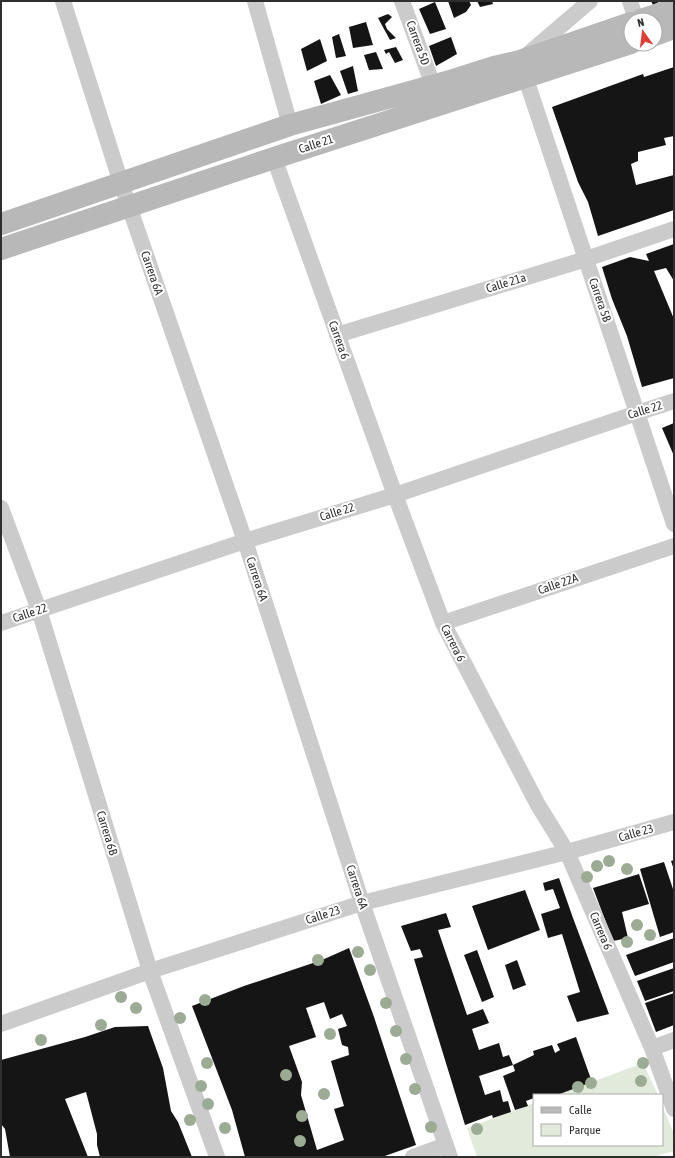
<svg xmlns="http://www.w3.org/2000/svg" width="675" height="1158" font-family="'Asap Condensed',sans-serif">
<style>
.green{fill:#e2ebdb}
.building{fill:#151515;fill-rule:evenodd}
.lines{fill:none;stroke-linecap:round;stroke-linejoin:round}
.minor{stroke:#cbcbcb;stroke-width:16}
.secondary{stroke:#b8b8b8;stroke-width:22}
.tree{fill:#9cac94}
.labels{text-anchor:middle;stroke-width:4;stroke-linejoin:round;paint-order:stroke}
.street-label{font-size:12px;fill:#2e2e2e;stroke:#fff}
</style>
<rect width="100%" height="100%" fill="#fff"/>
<!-- green -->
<path class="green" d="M643 1063 658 1095H557Z
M534 1103V1145H662V1105L674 1134V1151L653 1157H477L467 1128Z"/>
<!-- building -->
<path class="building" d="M448 1H469L471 5 466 12 454 18Z
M477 1H492L493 4 480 7Z
M651 1H661L653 5Z
M435 2 446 29 430 34 419 9Z
M388 14 392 17 385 24 387 29 396 38 390 40 378 18Z
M366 22 373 45 353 48 349 27Z
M339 34 346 56 336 58 332 37Z
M451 37 457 54 436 66 429 46Z
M320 39 327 61 307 71 301 49Z
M396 47 403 60 395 63 389 52 386 54 384 50Z
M376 52 383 69 369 70 364 55Z
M353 66 358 91 348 94 340 71Z
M674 67V136L664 138 666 145 638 152V161L631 164 636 185 674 175V210L598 236 588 202 578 182 552 107 643 74 644 77Z
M330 75 341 95 321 104 314 81Z
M674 244V281L666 268 654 271 674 319V378L642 387 627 336 612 299 602 267 630 257 649 261 646 254Z
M674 423V456L662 428Z
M674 860V870L671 861Z
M664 862 674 892V932L660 937 640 869Z
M639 874 649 904 622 912 628 938 613 941 593 888Z
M559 878 573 918 609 1014 577 1022 567 996 580 992 562 934 548 938 541 914 560 908 553 889 545 891 543 883Z
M525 890 540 930 488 950 472 906Z
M446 913 451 927 438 930 467 1015 483 1009 489 1023 472 1029 479 1050 499 1043 503 1057 509 1055 513 1065 479 1076 485 1095 500 1090 503 1102 508 1101 511 1112 493 1118 492 1115 465 1125 414 959 423 957 420 949 411 951 401 926Z
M674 938V962L635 976 626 955Z
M349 948 374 1017 416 1145 382 1157H245L232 1110 192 1006 244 986 322 960ZM324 1002 330 1019 342 1014 347 1026 338 1029 342 1045 348 1047 349 1055 331 1061 344 1106 334 1109 344 1140 317 1150 301 1095 302 1082 289 1046 316 1037 306 1008Z
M477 950 494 997 482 1002 464 955Z
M517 960 526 985 513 990 505 965Z
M674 968V991L645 1001 637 981Z
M674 993V1025L656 1032 645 1003Z
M148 1026 163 1068 171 1111 178 1122 192 1157H100L97 1145V1134L86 1092 65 1099 88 1157H10L5 1129 1 1124V1060L85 1037 115 1027Z
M576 1037 592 1082 557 1095H549L548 1094 534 1095V1098L526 1101 528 1106 515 1110 503 1076 515 1071 513 1065 534 1055 533 1051 552 1045 555 1053 560 1050 557 1044Z"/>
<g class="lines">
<!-- minor -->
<path class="minor" d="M63 1 121 183 245 541 362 903 450 1157
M255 1 290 125
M402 1 433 85
M590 1 520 61 674 524
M630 1 636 20
M274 158 395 495 443 623 538 805 567 852 652 1048 674 1109
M337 335 586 259 674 229
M1 508 39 610 150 971 217 1157
M1 623 245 541 395 495 637 413 674 401
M443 623 674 546
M1 1024 150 971 362 903 567 852 674 822
M652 1048 674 1040
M413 1157 446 1145"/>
<!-- secondary -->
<path class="secondary" d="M641 20 674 9
M655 35 674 28
M1 224 290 125 453 80 494 67 520 61 631 23
M1 249 274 158 631 43"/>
</g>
<!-- trees -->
<g class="tree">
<circle cx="609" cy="861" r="6"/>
<circle cx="597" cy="866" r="6"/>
<circle cx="627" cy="869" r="6"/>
<circle cx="587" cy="877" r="6"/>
<circle cx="637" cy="925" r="6"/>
<circle cx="650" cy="935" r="6"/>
<circle cx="627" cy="942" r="6"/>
<circle cx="358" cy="952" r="6"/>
<circle cx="318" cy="960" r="6"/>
<circle cx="370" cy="970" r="6"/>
<circle cx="121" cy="997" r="6"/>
<circle cx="205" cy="1000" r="6"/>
<circle cx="386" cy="1003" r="6"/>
<circle cx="136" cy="1008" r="6"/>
<circle cx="180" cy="1018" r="6"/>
<circle cx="101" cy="1025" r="6"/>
<circle cx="396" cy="1031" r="6"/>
<circle cx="330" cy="1034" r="6"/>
<circle cx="41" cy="1040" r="6"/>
<circle cx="406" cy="1059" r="6"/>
<circle cx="207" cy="1063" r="6"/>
<circle cx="643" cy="1063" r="6"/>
<circle cx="286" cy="1075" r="6"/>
<circle cx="641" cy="1081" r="6"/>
<circle cx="591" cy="1083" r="6"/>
<circle cx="201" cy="1086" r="6"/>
<circle cx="578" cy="1087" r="6"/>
<circle cx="415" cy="1089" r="6"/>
<circle cx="324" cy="1094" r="6"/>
<circle cx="208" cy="1104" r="6"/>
<circle cx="302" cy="1116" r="6"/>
<circle cx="190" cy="1120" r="6"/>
<circle cx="431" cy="1127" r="6"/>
<circle cx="225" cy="1128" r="6"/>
<circle cx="477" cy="1129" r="6"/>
<circle cx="300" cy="1141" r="6"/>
</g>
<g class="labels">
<!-- street labels -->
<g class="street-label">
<text transform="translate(418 43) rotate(70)" y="4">Carrera 5D</text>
<text transform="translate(316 144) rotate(-18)" y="4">Calle 21</text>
<text transform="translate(152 273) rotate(71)" y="4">Carrera 6A</text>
<text transform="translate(506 283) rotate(-17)" y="4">Calle 21a</text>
<text transform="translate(600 300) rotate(71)" y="4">Carrera 5B</text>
<text transform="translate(339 340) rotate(70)" y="4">Carrera 6</text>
<text transform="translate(645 410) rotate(-17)" y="4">Calle 22</text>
<text transform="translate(337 512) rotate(-17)" y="4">Calle 22</text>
<text transform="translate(257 579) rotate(72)" y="4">Carrera 6A</text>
<text transform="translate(558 584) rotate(-19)" y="4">Calle 22A</text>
<text transform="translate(30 613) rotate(-19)" y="4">Calle 22</text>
<text transform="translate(453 643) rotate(63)" y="4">Carrera 6</text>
<text transform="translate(107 833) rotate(73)" y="4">Carrera 6B</text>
<text transform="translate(636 833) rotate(-16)" y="4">Calle 23</text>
<text transform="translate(357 887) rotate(72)" y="4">Carrera 6A</text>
<text transform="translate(323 915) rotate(-18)" y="4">Calle 23</text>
<text transform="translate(601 931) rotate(67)" y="4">Carrera 6</text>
</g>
</g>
<!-- border -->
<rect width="675" height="1158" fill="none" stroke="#2e2e2e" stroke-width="4"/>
<!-- legend -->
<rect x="533" y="1094" width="130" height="52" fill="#ffffff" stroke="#ababab"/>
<rect x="541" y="1107" width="20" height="6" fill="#b8b8b8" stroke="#ababab"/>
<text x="569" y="1114" font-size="12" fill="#2e2e2e">Calle</text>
<rect x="541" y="1124" width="20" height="12" fill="#e2ebdb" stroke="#ababab"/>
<text x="569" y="1134" font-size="12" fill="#2e2e2e">Parque</text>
<!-- north arrow -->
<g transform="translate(643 32) rotate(346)"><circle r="19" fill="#ffffff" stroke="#ababab"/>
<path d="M0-3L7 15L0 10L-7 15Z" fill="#e13c33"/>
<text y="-6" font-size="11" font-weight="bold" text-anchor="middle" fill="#2e2e2e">N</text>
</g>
</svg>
